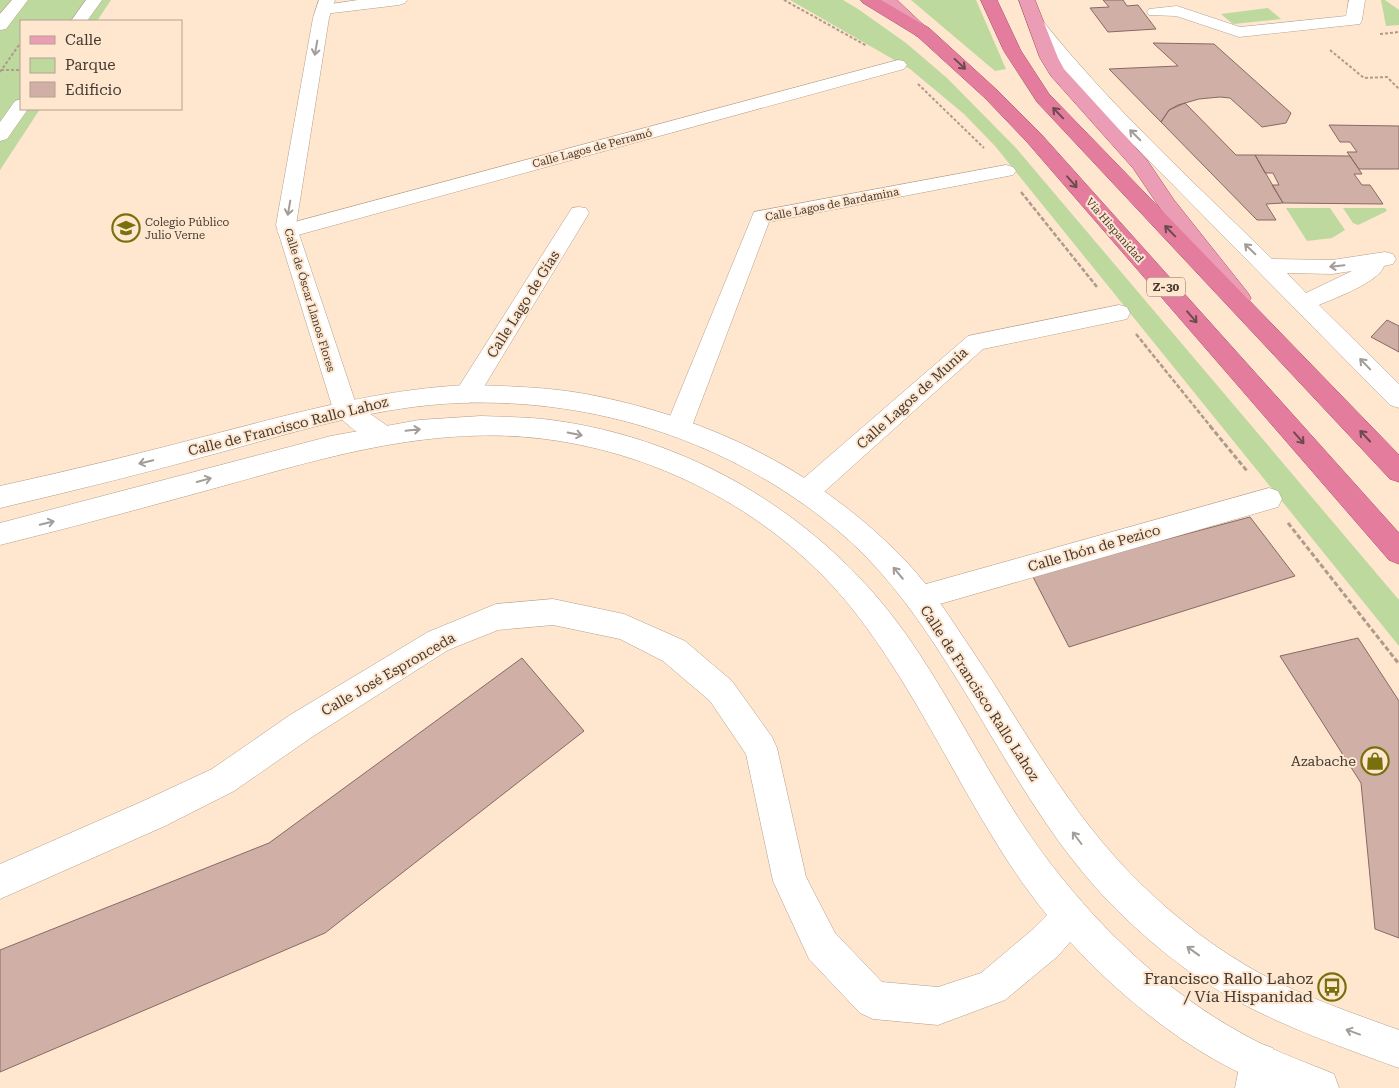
<svg xmlns="http://www.w3.org/2000/svg" width="1399" height="1088" font-family="'Roboto Serif',serif">
<style>
.green{fill:#bdd99e}
.building{fill:#d0afa6;stroke:#886a62}
.lines{fill:none;stroke-linecap:round;stroke-linejoin:round}
.pedestrian-casing{stroke:#b59f89;stroke-width:1}
.minor-casing{stroke:#b59f89;stroke-width:1}
.tertiary-casing{stroke:#b59f89;stroke-width:1}
.primary-casing{stroke:#a85068;stroke-width:1}
.trunk-casing{stroke:#a85068;stroke-width:1}
.path-far2{stroke:#ad9b8b;stroke-width:2;stroke-dasharray:3 2;stroke-linecap:butt}
.path-far1{stroke:#ad9b8b;stroke-width:2.5;stroke-dasharray:4.5 2;stroke-linecap:butt}
.path{stroke:#ad9b8b;stroke-width:3;stroke-dasharray:5 2.5;stroke-linecap:butt}
.pedestrian{fill:#fff;fill-rule:evenodd}
.minor{fill:#fff;fill-rule:evenodd}
.tertiary{fill:#fff;fill-rule:evenodd}
.primary{fill:#eb9db6;fill-rule:evenodd}
.trunk{fill:#e47c9e;fill-rule:evenodd}
.oneway{stroke:#a29d98}
.oneway2{stroke:#6c4b4d}
.labels{text-anchor:middle;stroke-width:4;stroke-linejoin:round;paint-order:stroke}
.far-street-label{font-size:11px;fill:#443b32;stroke:#fee6cf}
.far-poi-label{font-size:11px;fill:#443b32;stroke:#fee6cf;text-anchor:start}
.shield{fill:#fee6cf;stroke:#7c6e61;stroke-width:1}
.shield-label{font-size:12px;font-weight:bold;fill:#443b32}
.street-label{font-size:14px;fill:#443b32;stroke:#fee6cf}
.poi-label{font-size:14px;fill:#443b32;stroke:#fee6cf;text-anchor:end}
.near-poi-label{font-size:16px;fill:#443b32;stroke:#fee6cf;text-anchor:end}
</style>
<rect width="100%" height="100%" fill="#fee6cf"/>
<!-- green -->
<path class="green" d="M0 0H111L97 21H21V109H40L0 170Z
M790 0H843L858 9 906 43 947 78 1016 148 1399 600V646L995 146 964 114 910 69Z
M911 0H976L1006 69 995 71Z
M1381 0H1385L1399 10V25L1386 26Z
M1268 8 1281 19 1233 24 1221 14Z
M1286 208H1330L1345 230 1332 238 1307 241Z
M1343 208H1385L1387 211 1358 225 1353 223Z"/>
<!-- building -->
<path class="building" d="M1103 0H1123L1127 6 1138 5 1156 29 1108 32 1090 8 1109 7Z
M1153 43 1214 44 1291 113 1286 123 1262 127 1230 98 1220 97 1199 99 1178 105 1169 110 1161 122 1109 69 1178 66Z
M1185 103 1236 155H1255L1283 203 1266 204 1276 220H1257L1161 122 1169 110Z
M1329 125 1399 126V169H1359L1347 152H1357L1350 142H1340Z
M1255 155 1350 156 1362 174H1354L1362 185H1370L1383 204 1283 203 1272 185H1279L1273 173H1265Z
M1387 320 1399 326V352L1371 337Z
M1250 517 1295 576 1069 647 1032 575Z
M1358 638 1399 701V938L1375 929 1361 783 1280 656Z
M522 658 584 731 325 933 0 1072V950L269 843Z"/>
<g class="lines">
<!-- pedestrian casing -->
<g class="pedestrian-casing">
<path id="pedestrian" d="M12 0H28L6 29 0 30V14Z
M358 0H407L405 3 399 5 324 14 318 12 316 9 318 6Z
M1349 0H1365L1362 20 1360 24 1239 37 1176 16 1149 15 1147 12 1149 9 1177 6 1240 27 1346 16Z
M898 60 904 61 907 65 904 69 287 238 280 236 277 231 280 226Z
M1006 165 1013 167 1016 171 1013 175 769 222 692 426 688 433 679 436 670 433 666 426 754 212Z
M579 207 586 208 589 213 476 400 467 403 458 400 455 394 458 388 572 208Z
M1119 305 1127 307 1130 313 1127 319 983 349 815 500 806 503 797 500 793 492 797 484 968 336Z
M1269 488 1278 491 1282 499 1278 507 919 610 909 607 905 598 909 589 919 586Z"/>
</g>
<!-- minor casing -->
<g class="minor-casing">
<path id="minor" d="M86 0H102L87 21H71Z
M319 0H335L329 18 296 225 356 404 389 427 393 434 389 441C385 442 382 444 377 443 366 440 338 419 333 409L276 225 313 18Z
M1036 19 1042 20C1111 107 1193 181 1272 259L1332 260 1385 252 1393 254 1396 259 1393 264 1384 266C1379 282 1335 298 1319 305L1399 384V408L1390 405 1108 119 1064 71 1030 28 1028 24 1030 20ZM1352 271 1306 293 1287 273 1332 274Z
M21 99V109H28L7 139 0 141V122L15 101Z
M553 599 624 614 685 641 732 681 772 737 777 748 806 877 835 933 882 982 938 987 981 973 1032 930 1058 904 1070 898 1082 904 1088 916 1082 928 1058 956 1005 1000 938 1025 873 1019 860 1013 809 959 773 881 746 754 710 701 663 661 620 639 553 625 498 630 448 650 312 737 234 791 165 826 0 899V864L141 802 212 769 290 715 428 632 496 604Z
M1259 1043 1273 1048 1278 1062 1273 1088H1235L1240 1062 1245 1048Z"/>
</g>
<!-- tertiary casing -->
<g class="tertiary-casing">
<path id="tertiary" d="M467 385C507 386 547 387 586 394 706 417 812 467 899 554 923 578 943 606 961 634 1020 719 1066 812 1142 885 1177 919 1217 950 1261 974 1305 997 1352 1013 1399 1030V1068C1344 1048 1287 1028 1235 1000 1189 975 1146 940 1109 902 1038 828 995 736 939 651 910 606 877 563 836 529 731 442 596 398 460 403 381 406 305 429 229 450 153 471 77 490 0 508V486C73 470 146 452 218 433 300 412 381 389 467 385Z
M481 416C502 417 523 417 543 419 691 436 826 518 910 640 963 717 1002 805 1062 878 1115 944 1180 1002 1256 1041 1281 1054 1308 1063 1334 1074L1339 1088C1322 1088 1289 1088 1274 1088 1266 1087 1258 1081 1251 1078 1226 1067 1202 1053 1180 1038 1115 993 1057 935 1013 869 957 785 916 690 854 611 779 516 663 454 545 439 437 425 333 455 230 484 154 505 77 526 0 545V523L331 436 419 420Z"/>
</g>
<!-- primary casing -->
<g class="primary-casing">
<path id="primary" d="M880 0H897L931 32 929 36H917Z
M1019 0H1035L1058 58 1064 69 1147 160 1174 200 1248 293 1251 298 1248 303 1240 306 1232 303 1160 208 1133 168 1051 76 1040 58Z"/>
</g>
<!-- trunk casing -->
<g class="trunk-casing">
<path id="trunk" d="M861 0H881L929 28 997 90 1041 134 1399 533V564L1389 560 1027 142 985 98 917 36 863 3Z
M981 0H997L1021 51 1049 94 1399 455V482L1390 479 1037 102 1004 51Z"/>
</g>
<!-- path-far2 -->
<path class="path-far2" d="M784 0 867 46
M1380 34 1399 32
M1330 50 1364 78 1387 77 1399 89
M1 70H21
M0 72 19 45
M918 84 984 148"/>
<!-- path-far1 -->
<path class="path-far1" d="M1021 192 1097 287
M1136 334 1211 427"/>
<!-- path -->
<path class="path" d="M1210 426 1247 471
M1288 523 1399 664"/>
<!-- pedestrian -->
<use href="#pedestrian" class="pedestrian"/>
<!-- minor -->
<use href="#minor" class="minor"/>
<!-- tertiary -->
<use href="#tertiary" class="tertiary"/>
<!-- primary -->
<use href="#primary" class="primary"/>
<!-- trunk -->
<use href="#trunk" class="trunk"/>
</g>
<!-- one-way arrows -->
<defs><path id="oneway-shaft" d="M-6 0H5M1.5-3L5.5 0L1.5 3" fill="none" stroke-width="1.6" stroke-linecap="round" stroke-linejoin="round" transform="scale(1.25)"/></defs>
<g class="oneway">
<use href="#oneway-shaft" transform="translate(316 48) rotate(100)"/>
<use href="#oneway-shaft" transform="translate(1135 135) rotate(-135)"/>
<use href="#oneway-shaft" transform="translate(289 208) rotate(100)"/>
<use href="#oneway-shaft" transform="translate(1250 249) rotate(-136)"/>
<use href="#oneway-shaft" transform="translate(1337 266) rotate(174)"/>
<use href="#oneway-shaft" transform="translate(1365 364) rotate(-134)"/>
<use href="#oneway-shaft" transform="translate(413 430) rotate(-6)"/>
<use href="#oneway-shaft" transform="translate(575 434) rotate(11)"/>
<use href="#oneway-shaft" transform="translate(146 462) rotate(166)"/>
<use href="#oneway-shaft" transform="translate(204 480) rotate(-15)"/>
<use href="#oneway-shaft" transform="translate(47 523) rotate(-14)"/>
<use href="#oneway-shaft" transform="translate(898 573) rotate(-130)"/>
<use href="#oneway-shaft" transform="translate(1077 838) rotate(-127)"/>
<use href="#oneway-shaft" transform="translate(1193 951) rotate(-144)"/>
<use href="#oneway-shaft" transform="translate(1353 1032) rotate(-160)"/>
</g>
<g class="oneway2">
<use href="#oneway-shaft" transform="translate(960 64) rotate(43)"/>
<use href="#oneway-shaft" transform="translate(1058 113) rotate(-134)"/>
<use href="#oneway-shaft" transform="translate(1072 182) rotate(49)"/>
<use href="#oneway-shaft" transform="translate(1170 231) rotate(-134)"/>
<use href="#oneway-shaft" transform="translate(1192 317) rotate(49)"/>
<use href="#oneway-shaft" transform="translate(1365 436) rotate(-133)"/>
<use href="#oneway-shaft" transform="translate(1299 438) rotate(49)"/>
</g>
<!-- icons -->
<defs>
<g id="school-ring" transform="scale(1.4375)"><circle r="9.5" fill="#fee6cf" stroke="#786f0d" stroke-width="1.5"/><path d="M0-5L7-2L0 1L-7-2ZM-4 1L0 2.5L4 1V4Q0 6-4 4Z" fill="#786f0d"/></g>
<g id="shop-ring" transform="scale(1.4375)"><circle r="9.5" fill="#fee6cf" stroke="#786f0d" stroke-width="1.5"/><path d="M-5-2.5h2.3a2.7 3.5 0 0 1 5.4 0H5L5.5 6h-11ZM-1.5-2.5h3a1.5 2.3 0 0 0-3 0Z" fill="#786f0d"/></g>
<g id="bus-ring" transform="scale(1.4375)"><circle r="9.5" fill="#fee6cf" stroke="#786f0d" stroke-width="1.5"/><path d="M-5-6H5V4H4V6H2V4H-2V6H-4V4H-5ZM-3.5-4V0h7V-4ZM-3.5 1.2v1.5H-2V1.2ZM2 1.2v1.5H3.5V1.2Z" fill="#786f0d"/></g>
</defs>
<g fill-rule="evenodd">
<use href="#school-ring" x="126" y="228"/>
<use href="#shop-ring" x="1375" y="761"/>
<use href="#bus-ring" x="1332" y="987"/>
</g>
<g class="labels">
<!-- far-street labels -->
<g class="far-street-label">
<text transform="translate(592 148) rotate(-15)" y="4">Calle Lagos de Perramó</text>
<text transform="translate(832 204) rotate(-11)" y="4">Calle Lagos de Bardamina</text>
<text transform="translate(1115 230) rotate(49)" y="4">Vía Hispanidad</text>
<text transform="translate(310 300) rotate(73)" y="4">Calle de Óscar Llanos Flores</text>
</g>
<!-- far-poi labels -->
<g class="far-poi-label">
<text x="145" y="226">Colegio Público<tspan x="145" dy="13">Julio Verne</tspan></text>
</g>
<!-- shield labels -->
<rect class="shield" x="1147" y="277.5" width="38" height="19" rx="4"/>
<g class="shield-label">
<text x="1166" y="291">Z-30</text>
</g>
<!-- street labels -->
<g class="street-label">
<text transform="translate(523 304) rotate(-58)" y="5">Calle Lago de Gías</text>
<text transform="translate(912 398) rotate(-42)" y="5">Calle Lagos de Munia</text>
<text transform="translate(288 426) rotate(-14)" y="5">Calle de Francisco Rallo Lahoz</text>
<text transform="translate(1094 548) rotate(-16)" y="5">Calle Ibón de Pezico</text>
<text transform="translate(388 674) rotate(-30)" y="5">Calle José Espronceda</text>
<text transform="translate(980 693) rotate(57)" y="5">Calle de Francisco Rallo Lahoz</text>
</g>
<!-- poi labels -->
<g class="poi-label">
<text x="1356" y="766">Azabache</text>
</g>
<!-- near-poi labels -->
<g class="near-poi-label">
<text x="1313" y="984">Francisco Rallo Lahoz<tspan x="1313" dy="18">/ Vía Hispanidad</tspan></text>
</g>
</g>
<!-- legend -->
<rect x="20" y="20" width="162" height="90" fill="#fee6cf" stroke="#b4a290"/>
<rect x="30" y="36" width="25" height="8" fill="#eb9db6" stroke="#b4a290"/>
<text x="65" y="45" font-size="15" fill="#443b32">Calle</text>
<rect x="30" y="58" width="25" height="15" fill="#bdd99e" stroke="#b4a290"/>
<text x="65" y="70" font-size="15" fill="#443b32">Parque</text>
<rect x="30" y="82" width="25" height="15" fill="#d0afa6" stroke="#b4a290"/>
<text x="65" y="95" font-size="15" fill="#443b32">Edificio</text>
</svg>
